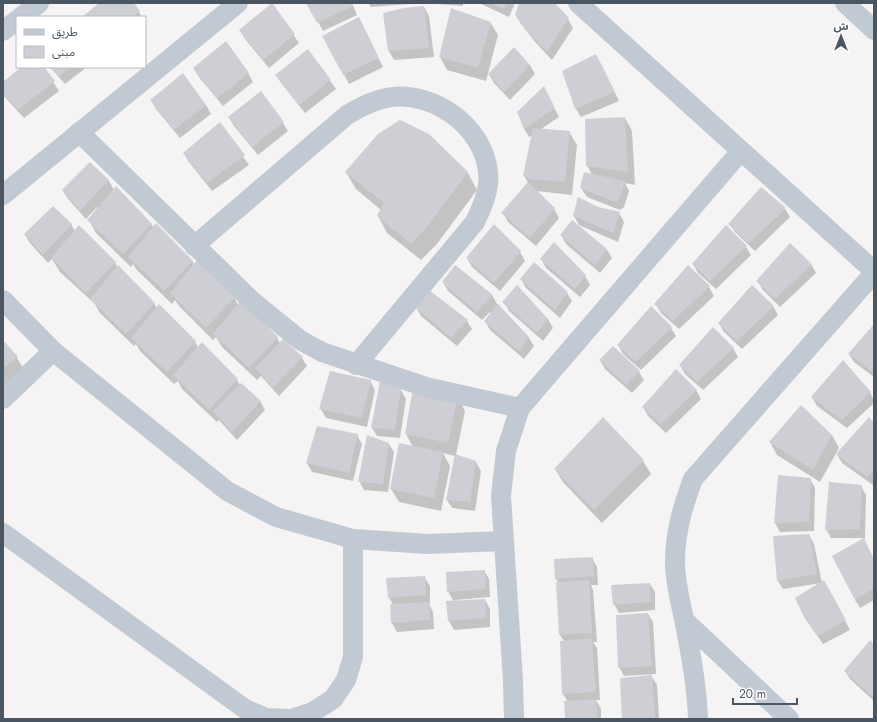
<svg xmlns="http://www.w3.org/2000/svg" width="877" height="722" font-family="Jost,'Noto Sans Arabic',sans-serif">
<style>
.shadow{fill:#0003}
.building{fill:#cdcfd5}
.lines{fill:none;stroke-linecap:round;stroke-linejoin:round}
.street{stroke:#c1cad2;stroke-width:20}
</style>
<rect width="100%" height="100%" fill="#f5f3f3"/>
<!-- shadow -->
<path class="shadow" d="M101 3H133L142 17H84Z
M308 3H352L357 15 323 31Z
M368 3H410V4L371 7Z
M424 3H463V6Z
M479 3H515L509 17Z
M520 3H553L568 19 573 28 552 60 536 43 521 24 516 15Z
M272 4 299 43 269 68 245 39 240 30Z
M424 7 429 16 434 57 394 60 389 51 384 14Z
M359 18 383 67 349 84 324 36Z
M490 22 498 35 486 81 447 70 440 57Z
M308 50 336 89 305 113 282 84 277 76Z
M601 64 619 101 581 117 576 109 563 71Z
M530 65 535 74 510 100 494 83 489 74Z
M23 67H43L59 91 24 118 3 95V83Z
M50 67H87L65 84Z
M194 69 248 73 253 82 223 106 199 77Z
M548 96 559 117 541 129 569 132 577 145 572 195 536 191 554 209 559 218 536 246 508 222 503 213 528 183 524 175 533 135 529 137 524 129Z
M151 100 206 105 211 114 180 138 156 109Z
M229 118 283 123 288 131 258 155 234 126Z
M625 118 632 131 635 185 625 183 629 191 624 207 620 210 587 197 581 188 592 175 587 165Z
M219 123 249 165 212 191 189 162 184 154Z
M428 134 468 173 477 190 437 244 421 260 387 233 378 216 381 210 356 189 346 172Z
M90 163 109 181 114 190 151 224 154 228 192 261 195 265 234 297 238 305 242 302 277 338 280 343 302 358 307 366 279 396 261 376 257 380 222 347 216 337 213 340 179 306 175 300 172 304 137 270 133 264 131 267 96 233 89 220 98 208 97 207 86 219 68 199 63 191Z
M597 208 619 213 624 222 618 242 579 225 574 216Z
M785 209 790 217 755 251 735 232 730 224Z
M573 222 607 250 612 258 600 273 566 244 561 235Z
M71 224 75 231 115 263 118 268 154 303 157 308 159 305 195 342 198 347 202 343 237 380 240 385 260 401 265 410 237 440 219 420 217 422 182 389 178 381 174 384 140 351 136 344 134 346 99 312 95 304 60 272 52 259 48 263 30 243 25 235Z
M494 226 520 252 525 261 500 291 472 267 467 258Z
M746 247 751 255 716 289 698 273 693 264Z
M541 259 585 276 590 285 580 297 546 268Z
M811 264 816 273 780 307 763 290 758 281Z
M521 279 567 293 572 301 560 318 526 288Z
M443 282 492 295 497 304 529 338 534 346 524 359 490 330 485 321 491 313 490 312 482 320 448 291Z
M709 287 714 296 679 329 661 313 656 304Z
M504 302 548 319 553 328 543 341 509 311Z
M773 306 778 315 742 349 724 332 719 323Z
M416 307 467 321 472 329 457 346 421 316Z
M651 308 671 328 676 336 641 370 623 354 618 345Z
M874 325V377L854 362 849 354Z
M3 342 17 358 25 371 3 386Z
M733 348 738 357 703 390 685 374 680 365Z
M600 360 639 372 644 380 632 393 605 369Z
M843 361 870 393 874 400V403L847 428 817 406 812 397Z
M370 381 375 390 367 427 326 418 321 409Z
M401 390 406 399 400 438 377 436 372 428Z
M696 390 701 399 666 433 648 416 643 407Z
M458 398 465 411 456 455 476 462 481 471 475 511 452 508 447 500 455 456 443 453 450 466 441 511 399 502 391 489 413 447 406 434Z
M603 419 643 461 651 474 602 523 563 482 555 469Z
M874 425V484L873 485 842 463 837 454Z
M357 435 362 444 353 481 312 472 307 463Z
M832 435 839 448 820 482 777 455 770 442Z
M389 444 394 452 388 492 364 490 359 481Z
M810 479 815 488 814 531 780 532 775 523Z
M861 486 866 495 865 538H831L826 529Z
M809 535 814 544 822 583 829 590 850 630 823 644 811 626 821 583 783 589 778 581Z
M864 539 874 560V600L860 608 855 600Z
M592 558 597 567 598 585H591L593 590 597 642H593L597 648 600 700H596L601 709V719H566L568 702 563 694 564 641 560 635 557 583H559L556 579Z
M484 571 489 579 490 597 455 600V602L485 600 490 609V627L454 630 449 621 454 602 448 591Z
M424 577 430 586V604H429L433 612 434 629 397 632 392 623 391 605 393 604 389 598Z
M650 584 655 592V610L619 613 614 604Z
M648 614 653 622 656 674 624 676 619 667Z
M874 646V701L850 679 845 671Z
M652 677 657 685 659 719H623Z"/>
<!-- building -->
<path class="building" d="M99 3H134L140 11 133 17H82Z
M272 3 295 34 263 60 239 30Z
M306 3H352L353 6 317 23Z
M491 3H507L504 9Z
M519 3H555L569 18 547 52 529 34 515 15Z
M424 6 429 48 388 51 383 13 404 8Z
M451 8 491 22 478 68 439 57Z
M359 17 379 58 343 75 322 36Z
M226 41 249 73 217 98 193 68Z
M514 47 530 65 504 92 488 74Z
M308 49 331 80 299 105 275 75Z
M596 54 615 92 575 109 562 71Z
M21 67H44L55 81 18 110 3 93V82Z
M51 67H71L59 76Z
M183 73 206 105 174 130 150 100Z
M544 86 555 108 524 129 517 112Z
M261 91 284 122 252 147 228 117Z
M625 117 628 172 586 166 585 119Z
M400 120 429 134 468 172 427 227 411 244 377 216 384 203 345 172 378 134Z
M220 122 245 155 207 183 183 153Z
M533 128 570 131 565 182 529 179 523 176Z
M90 162 109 180 80 211 62 190Z
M584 172 625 181 620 198 615 202 580 188Z
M528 182 555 208 530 238 501 213Z
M116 186 152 224 123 254 87 220Z
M761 187 786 208 749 243 728 224Z
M578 197 598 207 620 212 613 233 573 216Z
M53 206 72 224 43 255 24 234Z
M572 220 607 249 595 265 560 235Z
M156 223 193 261 164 291 128 257Z
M494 224 521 251 494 283 466 258Z
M79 225 116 262 86 293 51 258Z
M726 225 747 246 710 281 692 264Z
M554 242 586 275 575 289 540 259Z
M790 243 812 264 775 299 756 281Z
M198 259 235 297 206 328 170 293Z
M534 262 568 292 555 310 520 279Z
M118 265 155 303 126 334 90 299Z
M455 265 493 295 477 312 442 282Z
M688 265 710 286 673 321 654 304Z
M517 285 548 319 537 333 502 302Z
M752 285 774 306 737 341 718 323Z
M429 290 468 320 451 338 415 307Z
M241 300 278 337 249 368 213 334Z
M159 304 196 341 167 372 131 338Z
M498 304 529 337 519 351 484 321Z
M651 306 672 327 636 362 617 345Z
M874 324V373L848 354Z
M713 327 734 348 697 382 679 365Z
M283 339 303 357 273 388 255 368Z
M3 340 18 357 3 368Z
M202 342 238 379 209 410 173 375Z
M613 346 640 371 626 385 599 360Z
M843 360 871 392 842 420 811 397Z
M676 369 697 390 661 424 642 407Z
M330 371 371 380 362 418 319 409Z
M380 381 401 389 395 430 371 428Z
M241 383 261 401 232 432 213 411Z
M413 388 458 397 448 443 405 434Z
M801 405 832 435 813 470 769 442Z
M603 417 644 460 594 510 554 469Z
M869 417 874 423V471L867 477 836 454Z
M317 426 358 434 349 473 306 463Z
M367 435 389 443 383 484 358 482Z
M399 443 443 452 434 498 390 489Z
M455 454 476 461 470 502 446 500Z
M778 475 811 478 809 522 774 523Z
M829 482 862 485 860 529 825 530Z
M809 534 817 574 777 581 773 536Z
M864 538 874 560V588L855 600 832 556Z
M593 557 594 576 555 579 554 559Z
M485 570 486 589 447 592 446 572Z
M425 576 426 595 388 598 386 578Z
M589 580 592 633 559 635 556 582Z
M824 580 846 620 817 636 804 617 795 598Z
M650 583 651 602 613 605 611 585Z
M485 599 486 618 448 621 446 601Z
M429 602 430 620 391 623 390 604Z
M648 613 652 666 618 668 616 615Z
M592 638 596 692 562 694 560 641Z
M870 640 874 645V698L844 671Z
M652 675 655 719H622L620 678Z
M596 699 598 719H565L564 701Z"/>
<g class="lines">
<!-- street -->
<path class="street" d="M578 3 874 271
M845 3 874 30
M21 17 39 3
M3 31 17 20
M79 132 252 301 300 340 322 352 426 387 520 408
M3 195 238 3
M194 246 347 115C360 107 372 101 386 98 436 88 493 133 488 185 486 199 481 210 475 222L356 365
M3 300 53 351 227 491 276 517 353 539 428 544 503 541
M3 399 53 351
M3 533 245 709 266 718 287 719
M684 620 789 719
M291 719 313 712 333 699 346 680 353 657V539
M514 719 513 680 501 496 506 451 520 408 741 151
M698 719C697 685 691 653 684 619 680 601 675 581 675 562 675 532 683 506 693 479L874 273"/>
</g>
<!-- border -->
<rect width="877" height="722" fill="none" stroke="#4a5661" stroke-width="8"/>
<!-- legend -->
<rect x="16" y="16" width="130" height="52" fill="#ffffff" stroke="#b7bbc0"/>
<rect x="24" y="29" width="20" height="6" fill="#c1cad2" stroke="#b7bbc0"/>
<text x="52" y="36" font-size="12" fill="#4a5661">طريق</text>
<rect x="24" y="46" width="20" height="12" fill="#cdcfd5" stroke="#b7bbc0"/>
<text x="52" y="56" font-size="12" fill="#4a5661">مبنى</text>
<!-- north arrow -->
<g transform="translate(841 36)" stroke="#ffffff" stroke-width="3" paint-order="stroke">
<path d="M0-3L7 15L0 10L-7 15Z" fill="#4a5661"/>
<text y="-6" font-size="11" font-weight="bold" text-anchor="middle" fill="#4a5661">ش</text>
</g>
<!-- scale -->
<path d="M733 698v6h64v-6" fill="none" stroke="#4a5661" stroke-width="2"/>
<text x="739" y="698" font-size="12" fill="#4a5661" stroke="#ffffff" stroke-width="3" paint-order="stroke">20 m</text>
</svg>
